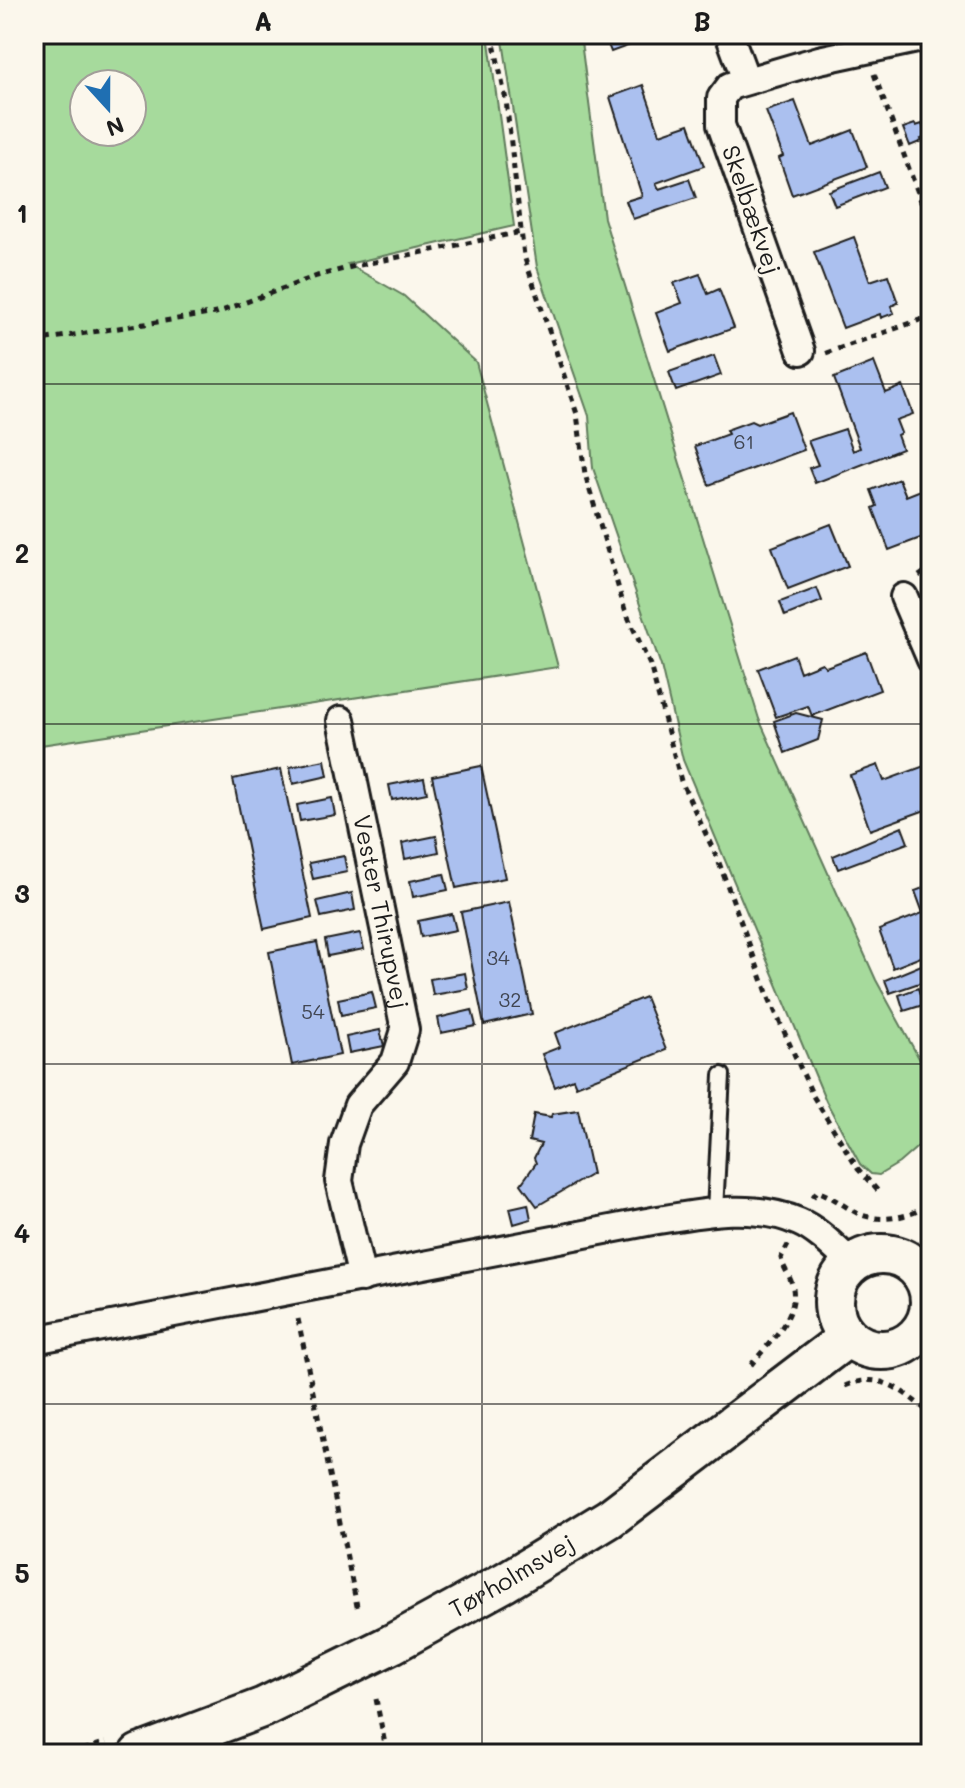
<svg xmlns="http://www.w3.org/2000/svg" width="965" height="1788" font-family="Mali,sans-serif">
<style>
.green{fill:#a6da9c;stroke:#617b5c;stroke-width:2;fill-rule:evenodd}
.building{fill:#abc0ef;stroke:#1c1c1c;stroke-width:2}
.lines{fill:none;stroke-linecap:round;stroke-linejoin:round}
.lane-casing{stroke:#1c1c1c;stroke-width:20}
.street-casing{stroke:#1c1c1c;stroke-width:32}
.secondary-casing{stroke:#1c1c1c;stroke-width:44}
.path{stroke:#1c1c1c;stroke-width:5;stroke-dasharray:6 6;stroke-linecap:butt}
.lane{stroke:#fbf7ec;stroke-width:14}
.street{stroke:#fbf7ec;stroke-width:26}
.secondary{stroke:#fbf7ec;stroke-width:38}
.grid{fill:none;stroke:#1c1c1c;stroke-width:2;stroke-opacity:0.55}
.labels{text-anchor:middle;stroke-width:6;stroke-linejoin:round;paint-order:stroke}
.number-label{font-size:20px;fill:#404551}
.street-label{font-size:24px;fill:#1c1c1c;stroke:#fbf7ec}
.neatline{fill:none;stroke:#1c1c1c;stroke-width:3}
.grid-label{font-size:26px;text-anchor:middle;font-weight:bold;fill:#1c1c1c}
</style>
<rect width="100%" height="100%" fill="#fbf7ec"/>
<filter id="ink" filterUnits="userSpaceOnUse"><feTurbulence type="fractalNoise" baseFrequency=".0125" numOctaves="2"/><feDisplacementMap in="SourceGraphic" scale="16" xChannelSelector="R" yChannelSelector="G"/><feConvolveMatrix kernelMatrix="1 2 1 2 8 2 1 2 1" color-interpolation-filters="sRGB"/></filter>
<g filter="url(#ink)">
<!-- green -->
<path class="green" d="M34 34H488L514 226 348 264 404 296 476 362 558 667 34 746ZM84 84H132V132H84Z
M502 34H580L604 218 759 719 876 980 931 1080V1135L899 1163 879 1175 871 1174 860 1164 826 1101 683 760 661 666 593 468 589 416 537 267Z"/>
<!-- building -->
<path class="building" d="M604 34H660L611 52Z
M643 85 660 134 689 124 704 166 656 183 659 189 689 179 696 198 633 219 626 201 642 196 610 97Z
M795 101 812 146 853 130 867 167 792 195 779 158 783 156 766 111Z
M915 124 916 126 922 124 927 137 921 139 922 141 910 146 903 128Z
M879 172 885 187 835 206 829 191Z
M854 237 870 281 888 275 898 303 891 306 894 313 881 318 880 314 843 328 814 252Z
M700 274 708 294 719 289 734 328 670 351 656 313 682 303 674 283Z
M714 356 721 375 676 391 669 372Z
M874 362 886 393 903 386 913 414 896 420 901 433 897 435 902 449 815 483 809 468 818 465 808 441 845 429 853 451 860 448 834 378Z
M790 412 804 450 709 485 695 446 728 434 726 430 751 421 757 424Z
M899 479 906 496 931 486V534L889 550 873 508 877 506 871 490Z
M831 524 848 566 788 589 772 547Z
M817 588 822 601 785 616 780 602Z
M866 652 880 690 812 716 808 706 776 717 758 669 794 655 800 672 822 663 826 667Z
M796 713 823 720 818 740 785 753 774 721Z
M325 760 328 776 293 784 290 767Z
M878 765 884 781 927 765 931 778V808L870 830 850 775Z
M481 766 505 878 456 888 432 776Z
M281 769 312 918 264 929 233 779Z
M424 778 427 793 392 800 389 785Z
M332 798 335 815 300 821 297 805Z
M902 827 908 843 838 869 833 856Z
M436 836 439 852 405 859 402 843Z
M344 856 347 872 313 879 309 863Z
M444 874 448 890 413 897 410 881Z
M931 885V953L893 968 879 930 923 913 915 891Z
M352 893 355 910 321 917 317 901Z
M509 902 532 1014 484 1025 461 912Z
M452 914 456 930 421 937 418 921Z
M360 933 364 949 328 956 325 940Z
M317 942 340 1055 292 1065 269 952Z
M931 961V979L890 993 885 980Z
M465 973 468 989 433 995 430 979Z
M918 988 923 1005 904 1011 899 995Z
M372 992 376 1008 341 1015 338 999Z
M645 997 666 1050 576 1086 573 1079 555 1087 542 1054 560 1047 555 1033Z
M472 1010 476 1026 441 1033 438 1018Z
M380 1030 384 1046 349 1053 346 1037Z
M578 1110 592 1174 537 1206 521 1184 536 1163 534 1158 541 1144 529 1141 534 1114 551 1117 552 1114Z
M528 1204 531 1219 514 1224 510 1208Z"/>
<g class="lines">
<!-- lane casing -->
<g class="lane-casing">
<path id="lane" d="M715 1211 722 1075"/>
</g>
<!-- street casing -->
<g class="street-casing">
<g id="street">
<path d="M729 34 746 80"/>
<path d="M801 351 721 125V98L730 86 819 60 931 36"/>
<path d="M904 597 931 660"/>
<path id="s1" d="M341 720 405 1030 395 1062 358 1105 344 1144 339 1181 362 1278"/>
<path d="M34 1340 647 1222C696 1214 751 1201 799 1222 818 1230 837 1250 852 1264"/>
</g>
</g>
<!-- secondary casing -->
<g class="secondary-casing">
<g id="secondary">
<circle cx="882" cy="1302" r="48"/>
<path id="s2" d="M139 1754 264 1707 392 1644 505 1582 610 1518 848 1337"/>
</g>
</g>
<!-- path -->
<path class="path" d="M492 34 506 100 524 256 577 414 585 474 625 610 650 665 681 781 718 860 769 998 813 1096 858 1169 879 1192
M874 74 931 228
M34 341 216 313 317 276 355 266 521 232
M826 353 931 316
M919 576 931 568
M813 1197 817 1191C832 1196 843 1206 857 1213 881 1224 910 1217 931 1204
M298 1319 358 1611
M751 1365C769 1342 803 1313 791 1281 788 1273 783 1267 781 1258L788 1245
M845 1386C882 1370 903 1392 931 1414
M376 1699 387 1754
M72 1754 106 1742"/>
<!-- lane -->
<use href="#lane" class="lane"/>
<!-- street -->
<use href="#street" class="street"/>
<!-- secondary -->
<use href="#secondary" class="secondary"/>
</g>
</g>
<!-- grid -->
<path class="grid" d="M482 34V1754M34 384H931M34 724H931M34 1064H931M34 1404H931"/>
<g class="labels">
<!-- number labels -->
<g class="number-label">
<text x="744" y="449">61</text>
<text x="498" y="965">34</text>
<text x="510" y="1007">32</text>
<text x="313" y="1019">54</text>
</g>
<!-- street labels -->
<g class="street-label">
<text transform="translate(751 210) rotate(71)" y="8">Skelbækvej</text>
<text dy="8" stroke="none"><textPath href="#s1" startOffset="196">Vester Thirupvej</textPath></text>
<text dy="8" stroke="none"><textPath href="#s2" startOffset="414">Tørholmsvej</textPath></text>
</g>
</g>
<!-- margin -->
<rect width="965" height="1788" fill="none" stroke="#fbf7ec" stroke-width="88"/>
<!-- north arrow -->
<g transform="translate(108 108) rotate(159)"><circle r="38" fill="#fbf7ec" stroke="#a29f99" stroke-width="2"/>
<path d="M0-6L14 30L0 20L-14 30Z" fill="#1f6fb2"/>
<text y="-12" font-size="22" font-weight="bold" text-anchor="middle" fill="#1c1c1c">N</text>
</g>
<rect x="44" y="44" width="877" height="1700" class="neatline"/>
<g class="grid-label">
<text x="263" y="31">A</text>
<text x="702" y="31">B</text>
<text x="22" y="223">1</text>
<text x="22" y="563">2</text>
<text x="22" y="903">3</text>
<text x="22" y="1243">4</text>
<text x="22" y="1583">5</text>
</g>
</svg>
